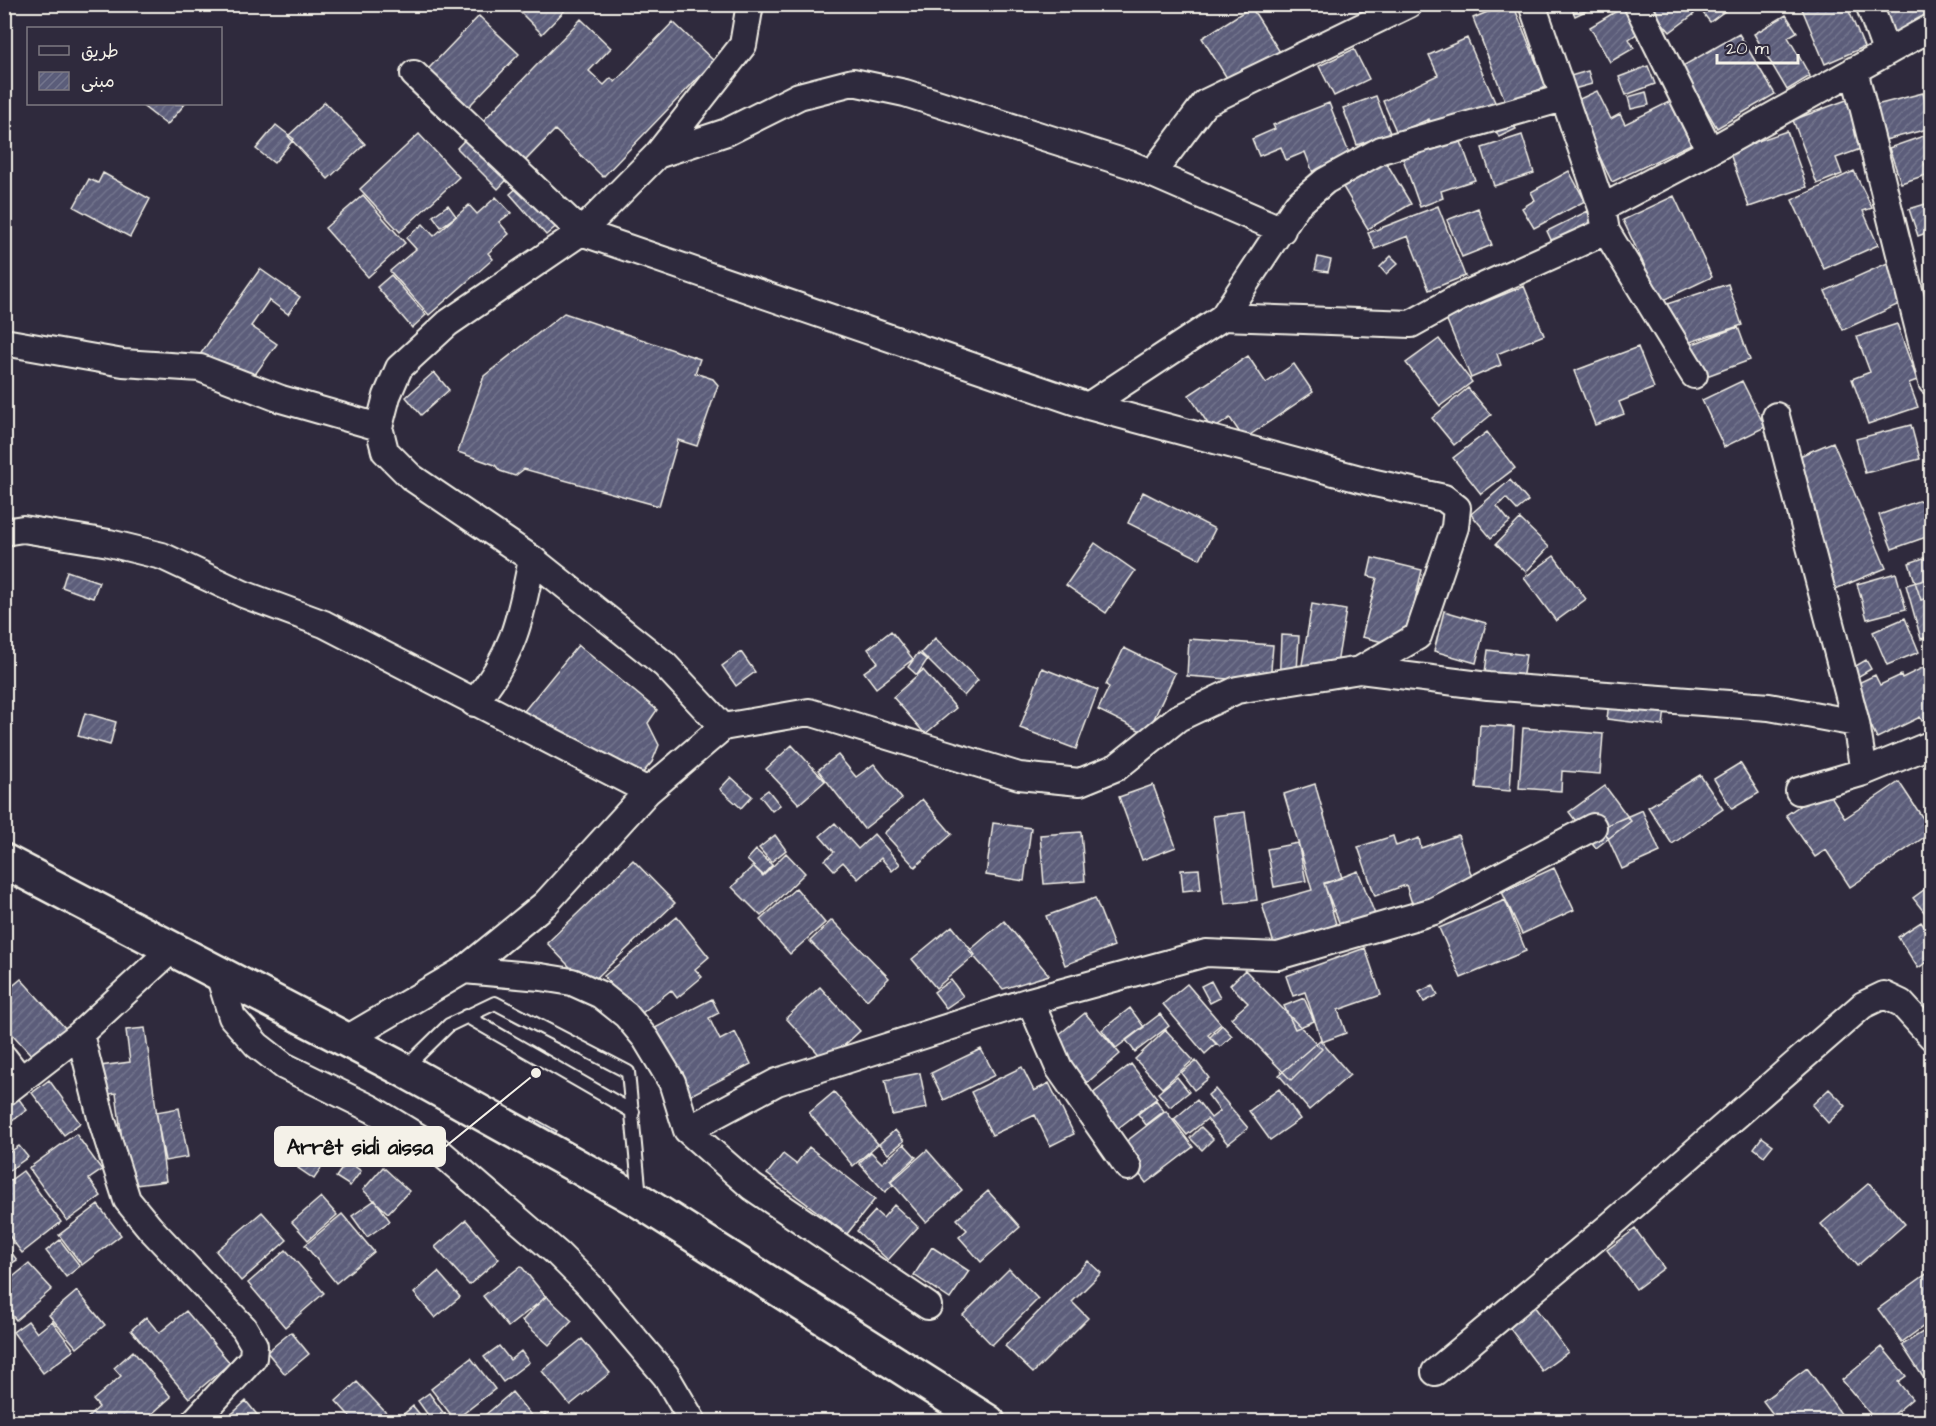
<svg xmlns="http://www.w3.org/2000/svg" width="1936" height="1426" font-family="'Architects Daughter','Playpen Sans Arabic',sans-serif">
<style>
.building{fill:url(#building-hatch);stroke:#f4f1e8;stroke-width:1.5}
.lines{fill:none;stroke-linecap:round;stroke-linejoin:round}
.lane-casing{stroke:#f4f1e8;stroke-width:16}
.street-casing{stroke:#f4f1e8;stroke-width:30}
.secondary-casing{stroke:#f4f1e8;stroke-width:38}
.lane{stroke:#2f2a3d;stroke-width:12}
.street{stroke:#2f2a3d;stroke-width:26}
.secondary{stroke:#2f2a3d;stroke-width:33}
.leader{fill:none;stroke:#f4f1e8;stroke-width:2}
.callout-dot{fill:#f4f1e8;stroke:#2f2a3d;stroke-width:2}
.callout{fill:#f4f1e8;stroke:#f4f1e8;stroke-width:2}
.callout-label{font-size:21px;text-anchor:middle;font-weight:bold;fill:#111}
</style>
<defs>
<pattern id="building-hatch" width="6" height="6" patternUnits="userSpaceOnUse" patternTransform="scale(1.5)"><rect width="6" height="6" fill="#5b5d7a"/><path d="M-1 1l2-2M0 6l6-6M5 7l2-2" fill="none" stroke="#73758d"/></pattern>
</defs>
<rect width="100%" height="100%" fill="#2f2a3d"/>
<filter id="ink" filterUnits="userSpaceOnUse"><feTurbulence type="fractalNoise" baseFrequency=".0167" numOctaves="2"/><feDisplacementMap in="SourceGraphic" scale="12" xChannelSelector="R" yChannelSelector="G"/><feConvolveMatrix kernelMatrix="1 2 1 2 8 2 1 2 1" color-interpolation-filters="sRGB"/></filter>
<g filter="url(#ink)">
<!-- building -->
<path class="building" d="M512 4H571L542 34Z
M1507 4H1513L1546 87 1506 103 1473 18Z
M1570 4H1600L1575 16Z
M1655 4H1687L1694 14 1670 32 1650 8Z
M1696 4H1728L1730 7 1710 22Z
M1800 4H1816L1817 8 1826 4H1846L1864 47 1825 64Z
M1868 4H1932V13L1886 38Z
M1625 6 1641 31 1629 39 1634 48 1610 62 1590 27Z
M1251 7 1280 52 1230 83 1202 38Z
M1786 15 1797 32 1788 37 1810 76 1787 90 1754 34Z
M479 16 519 54 449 127 409 89Z
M581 19 611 48 589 71 604 85 611 78 615 82 673 22 714 61 603 177 555 130 498 189 457 148Z
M1739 34 1775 94 1717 128 1681 67Z
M1467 38 1495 102 1434 129 1429 119 1397 133 1383 101 1438 75 1429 55Z
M1354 49 1369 79 1334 96 1319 66Z
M1648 66 1655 84 1626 95 1619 77Z
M1588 71 1592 84 1570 90 1567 77Z
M1597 91 1611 119 1620 114 1625 124 1677 98 1697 141 1612 182 1573 102Z
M1646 92 1649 105 1631 109 1628 97Z
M1923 93 1932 128 1881 141 1872 106Z
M1376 96 1390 133 1357 145 1343 108Z
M1849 99 1866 147 1836 158 1842 174 1817 184 1793 120Z
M325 102 365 144 328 179 288 136Z
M1329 103 1351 158 1313 173 1305 152 1286 160 1281 147 1259 156 1252 139 1275 129 1273 125Z
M140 104H185L167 125Z
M1510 119 1516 129 1499 137 1494 127Z
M276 125 294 139 274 163 256 149Z
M1787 131 1807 187 1749 207 1729 151Z
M1932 133V162L1925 164 1929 174 1901 183 1889 148Z
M419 134 459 177 400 232 360 189Z
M1522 135 1534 173 1494 186 1482 148Z
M1460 139 1475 180 1441 191 1443 198 1420 207 1402 156Z
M1386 162 1411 204 1368 229 1343 187Z
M537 170 573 212 546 235 510 194Z
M1569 171 1585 201 1534 228 1522 208 1535 200 1531 192Z
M1854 171 1872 208 1863 211 1878 245 1824 269 1792 200Z
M103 173 150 199 130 237 74 207 89 179 98 183Z
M363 195 405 243 368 277 325 228Z
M1674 196 1712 277 1661 301 1623 220Z
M496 197 511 213 499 222 509 234 488 253 493 259 429 315 390 271 416 249 406 238 423 224 434 236 469 205 477 214Z
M1932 202V246H1931L1926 233 1918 236 1909 209Z
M448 205 456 216 441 227 433 216Z
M1438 206 1465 276 1429 290 1408 236 1375 249 1368 233Z
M1478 208 1492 245 1462 257 1447 220Z
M1588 211 1594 223 1553 244 1547 231Z
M1391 256 1398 263 1386 274 1380 267Z
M1318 257 1331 260 1328 272 1315 270Z
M1892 261 1910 299 1843 330 1825 291Z
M260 269 300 297 288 314 269 300 251 326 277 344 238 398 192 366Z
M391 275 426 315 412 328 377 287Z
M1728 284 1742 325 1675 347 1661 306Z
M1524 286 1544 335 1497 354 1501 365 1471 378 1446 318Z
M564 313 700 359 695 373 713 379 718 385 697 446 678 440 659 506 524 469 515 476 500 471 495 465 458 452 484 376Z
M1897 324 1917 380 1909 383 1918 407 1868 424 1852 379 1870 372 1857 337Z
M1738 327 1750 360 1685 384 1674 351Z
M1439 339 1472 382 1440 406 1406 363Z
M1638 347 1654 388 1619 402 1624 414 1595 425 1574 371Z
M1248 356 1266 383 1294 364 1313 392 1244 439 1230 418 1212 430 1189 395Z
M434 372 449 390 421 415 406 397Z
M1742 381 1765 427 1724 447 1702 400Z
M1468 388 1491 415 1454 445 1432 418Z
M1911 425 1920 459 1865 473 1856 439Z
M1487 432 1515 468 1481 494 1453 458Z
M1833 442 1886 568 1833 590 1780 464Z
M1510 480 1528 501 1517 510 1506 498 1497 506 1510 522 1491 538 1471 514Z
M1143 492 1215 529 1200 559 1128 523Z
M1932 496V535L1892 549 1879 515Z
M1520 519 1549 547 1526 572 1496 544Z
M1095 543 1135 571 1106 613 1066 585Z
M1932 555V597L1921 600 1909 563Z
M1554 556 1586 599 1556 621 1524 578Z
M1372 558 1422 570 1404 647 1362 637 1377 578 1368 576Z
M67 571 99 582 93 598 62 587Z
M1896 573 1906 609 1867 619 1857 584Z
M1932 578V636L1921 639 1906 585Z
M1312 604 1346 610 1334 682 1300 677Z
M1444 611 1486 623 1476 663 1434 651Z
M1905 618 1919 652 1887 665 1873 632Z
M891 631 913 659 876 688 864 672 878 662 868 649Z
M1281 635 1299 636 1296 690 1279 689Z
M935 638 978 680 964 696 921 653Z
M1189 639 1273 645 1270 682 1187 676Z
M578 645 657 710 648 723 659 745 652 762 641 775 520 716Z
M1124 648 1175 673 1147 734 1098 710 1109 687 1106 685Z
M1488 650 1526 655 1520 692 1483 687Z
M741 652 755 672 736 686 722 666Z
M918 653 927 660 917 675 908 667Z
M1932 658V716L1922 721 1920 717 1877 738 1852 686 1875 675 1880 685 1901 675 1902 678 1931 664 1929 659Z
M1866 660 1871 669 1854 679 1849 670Z
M1042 668 1098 690 1076 749 1020 728Z
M923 670 956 708 925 734 893 697Z
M1611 685 1667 691 1663 726 1607 719Z
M85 713 116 722 110 745 78 736Z
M1480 725 1514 727 1510 791 1476 788Z
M1523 728 1603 734 1600 774 1562 771 1561 791 1519 788Z
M792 745 825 781 799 804 766 769Z
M838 755 856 777 874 764 902 799 864 829 818 770Z
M1740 763 1759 793 1732 809 1714 779Z
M1700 775 1723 809 1672 844 1648 807Z
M731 777 752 796 741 808 720 789Z
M1899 782 1932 832 1850 887 1826 850 1815 857 1786 815 1826 788 1845 818Z
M1315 784 1342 878 1324 883 1339 934 1276 951 1262 904 1312 890 1284 794Z
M1153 785 1176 847 1142 860 1119 797Z
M1605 786 1631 821 1596 848 1569 812Z
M768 790 780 805 772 811 760 796Z
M922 799 952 834 915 867 884 833Z
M1642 810 1660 852 1622 869 1603 827Z
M1245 812 1257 900 1225 904 1213 816Z
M835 823 858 849 874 834 900 864 892 871 881 858 858 879 843 862 834 870 825 860 834 852 820 836Z
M993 823 1031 828 1024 881 986 875Z
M1081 832 1085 881 1044 884 1040 835Z
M775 835 786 850 771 862 759 848Z
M1458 835 1478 895 1416 916 1406 885 1375 896 1358 847 1393 836 1396 846 1419 838 1421 848Z
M1298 843 1306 881 1274 887 1267 849Z
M756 850 772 865 763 875 747 860Z
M786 853 805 873 761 916 732 887 753 866 763 876Z
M633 860 675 903 588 986 547 943Z
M1554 868 1574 910 1522 934 1502 892Z
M1199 869 1201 889 1183 891 1181 870Z
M1358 871 1378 922 1344 935 1324 884Z
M1932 884V922L1913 898Z
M796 888 825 923 790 954 760 920Z
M1095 898 1114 946 1065 965 1046 916Z
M1505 900 1526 951 1461 978 1439 928Z
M677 917 709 957 695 969 702 977 677 998 671 990 637 1017 604 976Z
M832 920 889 978 867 1000 810 941Z
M1004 921 1049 975 1003 989 969 951Z
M1921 922 1932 938V959L1918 968 1898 937Z
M952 926 975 955 936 988 912 959Z
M1365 948 1381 995 1338 1010 1346 1033 1322 1042 1305 992 1293 996 1286 976Z
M4 960 12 968 4 975Z
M1245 970 1322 1049 1291 1080 1231 1018 1248 1003 1230 985Z
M21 979 66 1029 34 1058 4 1025V993Z
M951 980 963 996 946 1008 934 992Z
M1211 981 1220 998 1210 1003 1201 986Z
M1187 984 1221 1024 1208 1035 1216 1044 1205 1054 1163 1004Z
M1433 985 1438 995 1424 1002 1419 992Z
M820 987 860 1031 826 1062 786 1018Z
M1304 998 1314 1021 1295 1029 1284 1006Z
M712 999 719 1013 709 1018 720 1040 735 1032 751 1064 691 1095 655 1028Z
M1130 1008 1144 1027 1116 1048 1102 1030Z
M1085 1013 1120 1054 1087 1083 1051 1041Z
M1160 1014 1169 1026 1135 1052 1126 1040Z
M1222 1025 1232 1036 1220 1047 1210 1037Z
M145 1028 166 1181 128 1186 116 1093 104 1095 100 1066 130 1062 126 1030Z
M1166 1030 1193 1060 1162 1088 1135 1059Z
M1320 1040 1350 1075 1309 1110 1279 1075Z
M981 1049 995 1075 944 1100 931 1073Z
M1196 1061 1209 1078 1194 1090 1181 1073Z
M1131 1064 1157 1098 1117 1129 1091 1095Z
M1022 1067 1034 1091 1049 1083 1074 1134 1050 1146 1035 1115 992 1135 971 1092Z
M920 1073 927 1108 892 1115 885 1080Z
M1177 1077 1189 1092 1170 1107 1158 1093Z
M49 1080 80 1123 64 1135 32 1093Z
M1215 1089 1248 1128 1228 1144 1207 1119 1187 1135 1174 1119 1197 1100 1211 1118 1220 1111 1208 1095Z
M1279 1089 1300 1119 1270 1140 1249 1111Z
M1829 1089 1846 1106 1828 1123 1812 1105Z
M834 1092 878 1144 853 1166 809 1113Z
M16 1095 27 1110 4 1127V1104Z
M1156 1100 1164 1111 1146 1125 1138 1114Z
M179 1108 188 1157 165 1161 156 1112Z
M1166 1111 1193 1147 1146 1183 1119 1147Z
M532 1117 557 1131 548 1146 524 1132Z
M1201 1127 1213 1139 1202 1150 1190 1138Z
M895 1130 904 1141 888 1154 879 1144Z
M76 1134 102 1170 89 1179 101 1196 67 1221 29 1168Z
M1762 1137 1773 1145 1764 1156 1754 1148Z
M904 1144 916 1157 890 1181 893 1185 885 1192 859 1163 871 1152 882 1163Z
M19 1146 28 1157 4 1174V1156Z
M809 1147 875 1199 847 1234 767 1174 783 1154 796 1164Z
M310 1150 326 1161 314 1179 298 1168Z
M927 1150 962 1190 926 1222 891 1182Z
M347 1161 361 1171 350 1186 336 1177Z
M383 1167 409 1191 388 1213 363 1190Z
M23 1171 61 1222 22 1253 4 1229V1185Z
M1869 1183 1905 1224 1857 1266 1821 1224Z
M988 1191 1020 1227 981 1262 959 1237 967 1230 957 1219Z
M321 1197 337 1215 308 1240 292 1222Z
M375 1200 390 1221 367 1237 352 1216Z
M98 1205 121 1235 82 1265 59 1235Z
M894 1205 918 1227 888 1260 857 1231 875 1211 883 1218Z
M262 1212 287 1240 241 1281 216 1251Z
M342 1214 374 1252 336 1283 305 1245Z
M466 1220 499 1259 469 1285 435 1247Z
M1635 1229 1664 1268 1636 1289 1607 1250Z
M60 1240 80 1266 66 1277 46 1251Z
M4 1243 17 1260 6 1267 4 1265Z
M932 1247 969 1271 950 1299 914 1275Z
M286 1250 324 1293 285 1327 248 1283Z
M1088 1261 1101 1273 1072 1302 1088 1318 1033 1373 1005 1346Z
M29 1264 52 1289 16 1320 4 1306V1284Z
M521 1266 546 1297 508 1327 483 1296Z
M1009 1269 1038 1299 992 1345 963 1315Z
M1932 1270V1320L1902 1342 1878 1309Z
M438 1272 460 1297 435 1318 414 1293Z
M77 1291 105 1325 77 1348 49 1315Z
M546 1296 572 1321 549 1345 522 1321Z
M1534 1306 1568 1352 1542 1371 1508 1326Z
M186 1311 230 1363 189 1398 131 1330 146 1317 159 1333Z
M28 1321 37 1333 52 1321 74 1350 43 1373 13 1332Z
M1932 1326V1387L1930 1388 1902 1345Z
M291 1332 309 1354 285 1374 267 1352Z
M582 1339 610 1373 570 1405 542 1371Z
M499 1346 510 1360 521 1351 529 1362 503 1382 484 1357Z
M1882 1347 1906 1376 1898 1382 1912 1399 1885 1422H1877L1842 1380Z
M133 1351 171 1397 145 1420 147 1422H83L99 1407 93 1400 121 1376 114 1368Z
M471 1358 495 1389 455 1420 431 1389Z
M1807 1368 1845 1419 1841 1422H1779L1763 1401Z
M357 1382 389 1416 384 1422H355L336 1401Z
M512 1392 533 1418 529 1422H477Z
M429 1393 450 1422H433L418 1401Z
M246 1401 263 1422H223Z
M413 1406 426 1422H400L398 1419Z
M545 1414 551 1422H535Z"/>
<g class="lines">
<!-- lane casing -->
<g class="lane-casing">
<path id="lane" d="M466 1016 633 1112
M405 1068 449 1025 495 1003 628 1072 640 1197"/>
</g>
<!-- street casing -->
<g class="street-casing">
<path id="street" d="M1532 4 1602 208 1606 231 1694 375
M1637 4 1710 151
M1869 4 1886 51
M1854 70 1932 382
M414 74 581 232 1088 406 1375 483 1444 498 1457 508 1455 527 1418 636 1360 670 1237 690 1178 718 1117 767 1080 782 1019 776 809 712 723 727
M1563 98 1381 150 1325 181 1297 205 1223 317 1411 324 1458 298 1606 231
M657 155 727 132 799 96 853 82 905 93 1132 165 1282 230
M1152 174 1205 103 1409 4
M1602 208 1710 151 1932 27
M4 342 123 363 200 368 281 399 379 427
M1088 406 1223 317
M1776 416 1856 723 1864 772
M4 532 23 529 109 543 162 556 243 594 324 624 648 791
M1360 670 1488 686 1769 707 1856 723
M474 703C513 656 521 618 532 559
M1799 791 1864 772 1932 744
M464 970 541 977 572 982 601 995 626 1015 646 1039 672 1082 687 1130 752 1187 928 1306
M218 971 232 1017 257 1045 284 1066 372 1109 433 1146 558 1254 589 1285 666 1376 693 1422
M1030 1001 1059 1068 1128 1167
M80 1034 102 1121 127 1200 150 1228 244 1328 254 1345 253 1358 194 1422
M345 1040 464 970 545 904 648 791 723 727 665 665 532 559 411 477 385 451 379 427 387 396 399 368 448 323 581 232 657 155 743 45 750 4
M4 1058 21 1080
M4 1093 80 1034 172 949
M687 1130 777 1082 1030 1001 1206 953 1278 956 1434 911 1593 827
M1435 1372 1611 1225 1863 1005 1884 995 1901 1003 1932 1037"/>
</g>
<!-- secondary casing -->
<g class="secondary-casing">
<path id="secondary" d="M4 861 404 1070 640 1201 988 1422"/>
</g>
<!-- lane -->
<use href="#lane" class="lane"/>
<!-- street -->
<use href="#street" class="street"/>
<!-- secondary -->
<use href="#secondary" class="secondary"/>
</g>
</g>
<!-- callouts -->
<path class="leader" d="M536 1073L445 1147"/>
<circle class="callout-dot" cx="536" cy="1073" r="6"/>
<rect class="callout" x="275" y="1127" width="170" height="39" rx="6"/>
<g class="callout-label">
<text x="360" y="1154">Arrêt sidi aissa</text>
</g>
<!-- margin -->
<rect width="1936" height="1426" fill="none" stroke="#2f2a3d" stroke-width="24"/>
<rect x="12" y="12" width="1912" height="1402" fill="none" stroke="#f4f1e8" stroke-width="2" filter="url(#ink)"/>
<!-- legend -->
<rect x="27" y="27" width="195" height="78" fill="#2f2a3d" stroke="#7e7a81" stroke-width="1.5"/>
<rect x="39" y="46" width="30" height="9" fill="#2f2a3d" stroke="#7e7a81" stroke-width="1.5"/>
<text x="81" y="57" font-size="18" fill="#f4f1e8">طريق</text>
<rect x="39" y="72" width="30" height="18" fill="url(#building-hatch)" stroke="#7e7a81" stroke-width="1.5"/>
<text x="81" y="87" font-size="18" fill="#f4f1e8">مبنى</text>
<!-- scale -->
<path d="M1717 54v9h81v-9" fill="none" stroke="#f4f1e8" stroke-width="3"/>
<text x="1726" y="54" font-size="18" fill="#f4f1e8" stroke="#2f2a3d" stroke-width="4.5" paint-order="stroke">20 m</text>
</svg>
